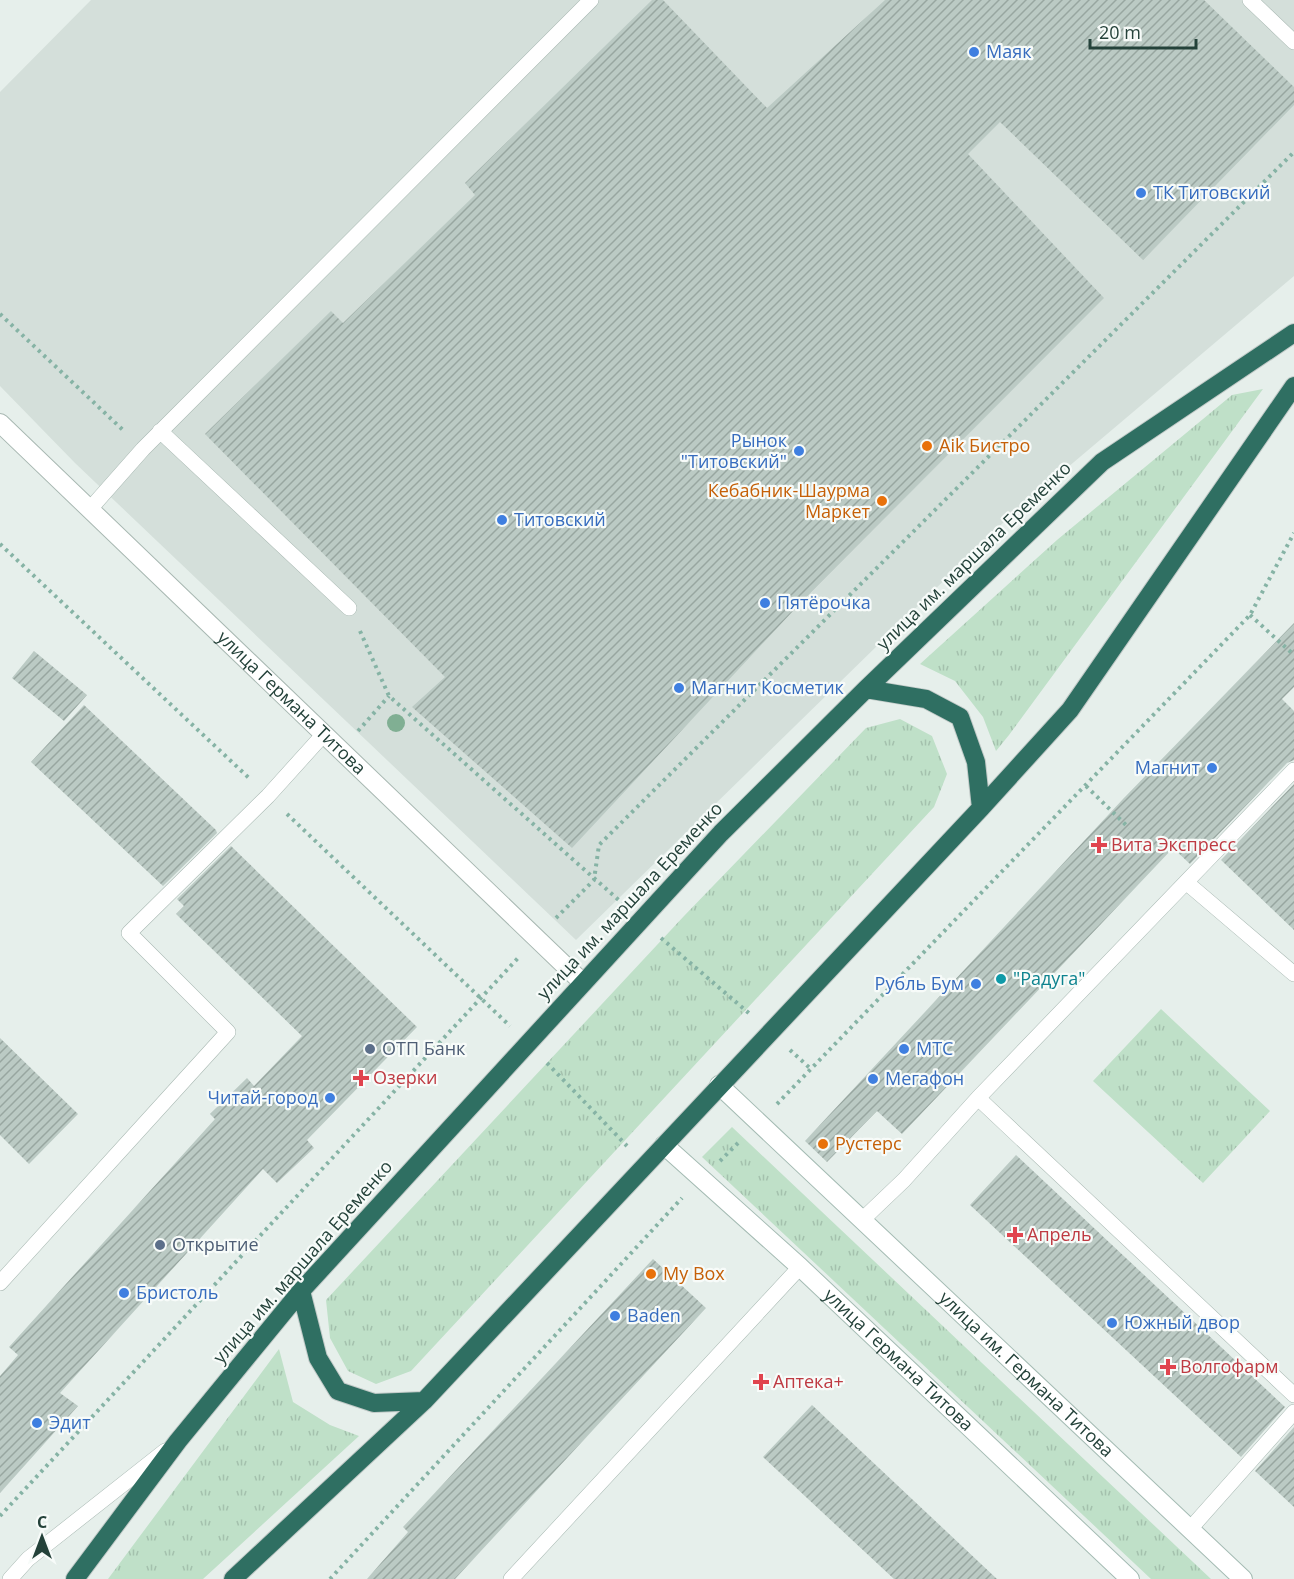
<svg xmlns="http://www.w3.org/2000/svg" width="1294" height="1579" font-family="'Open Sans',sans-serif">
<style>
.built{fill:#d4dfda}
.grass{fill:url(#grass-tufts)}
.building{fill:url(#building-hatch)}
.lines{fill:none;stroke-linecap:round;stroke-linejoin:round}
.lane-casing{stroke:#a8b8b2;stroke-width:16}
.street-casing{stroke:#a8b8b2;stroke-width:20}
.secondary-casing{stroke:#a4bbb3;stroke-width:20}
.highway-casing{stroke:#c2cac8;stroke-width:20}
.path{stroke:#86b3a5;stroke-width:4;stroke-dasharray:3 4.5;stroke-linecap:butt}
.lane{stroke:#fff;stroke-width:15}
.street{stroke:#fff;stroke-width:18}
.secondary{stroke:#fff;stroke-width:18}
.highway{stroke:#2f6f62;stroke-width:18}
.tree{fill:#80af93}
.shop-dot{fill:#3f7fe0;stroke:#f7fbf9;stroke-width:2}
.food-dot{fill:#e8710a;stroke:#f7fbf9;stroke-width:2}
.health-dot{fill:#e0444e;stroke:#f7fbf9;stroke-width:2}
.culture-dot{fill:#0f9aa8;stroke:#f7fbf9;stroke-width:2}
.service-dot{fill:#5c6f8a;stroke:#f7fbf9;stroke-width:2}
.labels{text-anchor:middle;stroke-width:4.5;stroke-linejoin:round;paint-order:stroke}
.shop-label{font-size:18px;fill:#366cbe;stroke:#f7fbf9;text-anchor:start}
.food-label{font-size:18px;fill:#c56008;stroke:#f7fbf9;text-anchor:start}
.street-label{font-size:18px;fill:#24423a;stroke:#f7fbf9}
.health-label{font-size:18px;fill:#be3a42;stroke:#f7fbf9;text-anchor:start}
.culture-label{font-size:18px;fill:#0d838f;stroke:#f7fbf9;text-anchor:start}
.service-label{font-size:18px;fill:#4e5e75;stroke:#f7fbf9;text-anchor:start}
</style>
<defs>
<pattern id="grass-tufts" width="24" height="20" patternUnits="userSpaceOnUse" patternTransform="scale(1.5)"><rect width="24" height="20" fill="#bfe0c8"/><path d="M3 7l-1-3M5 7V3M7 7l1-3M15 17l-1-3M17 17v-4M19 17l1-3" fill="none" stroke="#a4c1ad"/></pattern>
<pattern id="building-hatch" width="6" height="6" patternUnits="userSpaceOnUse" patternTransform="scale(1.5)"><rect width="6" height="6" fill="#bbcac4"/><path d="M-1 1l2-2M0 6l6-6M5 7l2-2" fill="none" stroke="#98a6a0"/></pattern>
</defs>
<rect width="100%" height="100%" fill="#e6efeb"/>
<!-- built -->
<path class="built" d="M91 0H1294V276L1009 517 576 940 75 463 0 386V92Z"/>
<!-- grass -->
<path class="grass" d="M1263 389 1009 735 996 751 983 717 955 681 920 664 1057 540 1232 395Z
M900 719 932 736 947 774 934 807 411 1371 376 1384 348 1371 330 1338 326 1300 684 916 866 728Z
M1161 1009 1270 1111 1203 1183 1093 1081Z
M732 1127 1211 1579H1151L702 1157Z
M279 1349 293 1402 330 1425 359 1436 203 1579H108Z"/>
<!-- building -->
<path class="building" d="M652 0H663L767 108 885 0H1204L1294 87V105L1143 260 1000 122 968 154 1104 298 807 596 572 848 412 707 445 677 205 434 331 311 343 323 475 195 465 183Z
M1294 623V687L1282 699 1294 711V760L1287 763 1190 864 1173 848 902 1134 877 1111 827 1162 805 1141 1123 799Z
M34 651 87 695 64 721 12 678Z
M84 705 216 830 217 833 163 886 31 762Z
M1294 784V930L1221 860Z
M231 846 417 1027 307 1140 314 1148 277 1183 263 1169 60 1393 78 1406 0 1493V1376L18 1355 9 1347 215 1119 210 1114 247 1078 254 1086 302 1036 176 914 184 906 177 899Z
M0 1038 78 1114 29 1164 0 1135Z
M1016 1155 1285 1407 1241 1457 970 1205Z
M653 1259 706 1308 455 1579H367L408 1532 403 1527Z
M812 1405 997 1579H894L763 1457Z
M1294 1427V1507L1255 1471Z"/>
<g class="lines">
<!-- lane casing -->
<g class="lane-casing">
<path id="lane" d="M1250 0 1294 42
M160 431 349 608
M90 509 143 449 591 0
M1187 883 1294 974
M978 1098 1294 1395
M862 1220 904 1180 978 1098 1294 770
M0 1283 228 1032 129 933 268 796 323 735
M1190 1529 1294 1412
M10 1579 28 1559 165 1451
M511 1579 800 1267"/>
</g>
<!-- street casing -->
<g class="street-casing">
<g id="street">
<path id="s1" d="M0 423 582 982"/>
</g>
</g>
<!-- secondary casing -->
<g class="secondary-casing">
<g id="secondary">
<path id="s2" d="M719 1085 1243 1579"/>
<path id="s3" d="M664 1145 800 1267 1130 1579"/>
</g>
</g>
<!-- highway casing -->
<g class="highway-casing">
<path id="highway" d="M866 689 926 699 960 717 976 762 981 808
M301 1291 318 1358 338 1391 374 1403 424 1401
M75 1579 178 1441 301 1291 721 833 866 689 1102 462 1294 333
M233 1579 424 1401 981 808 1070 710 1294 386"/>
</g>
<!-- path -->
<path class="path" d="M0 314 124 431
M0 544 249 778
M1250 615 1294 655
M360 631 389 696 622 903
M358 731 389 696
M1086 786 1129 828
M287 814 510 1026
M556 918 594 880 599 845 1294 152
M661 938 751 1015
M790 1050 812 1070
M547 1063 627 1146
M777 1104 1250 615 1294 533
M720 1161 740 1141
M0 1516 518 958
M330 1579 682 1198"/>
<!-- lane -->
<use href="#lane" class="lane"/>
<!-- street -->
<use href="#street" class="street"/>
<!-- secondary -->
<use href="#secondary" class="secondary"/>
<!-- highway -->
<use href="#highway" class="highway"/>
</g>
<!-- trees -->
<circle class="tree" cx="396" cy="723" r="9"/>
<!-- markers -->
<g class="shop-dot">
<circle cx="974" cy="52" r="6"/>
<circle cx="1141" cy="193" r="6"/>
<circle cx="799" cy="451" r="6"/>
<circle cx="502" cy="520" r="6"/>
<circle cx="765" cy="603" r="6"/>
<circle cx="679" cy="688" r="6"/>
<circle cx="1212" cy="768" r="6"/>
<circle cx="976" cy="984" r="6"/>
<circle cx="904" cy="1049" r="6"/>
<circle cx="873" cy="1079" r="6"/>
<circle cx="330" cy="1098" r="6"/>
<circle cx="124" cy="1293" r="6"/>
<circle cx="615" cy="1316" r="6"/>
<circle cx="1112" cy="1323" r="6"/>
<circle cx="37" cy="1423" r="6"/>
</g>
<g class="food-dot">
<circle cx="927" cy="446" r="6"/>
<circle cx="882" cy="501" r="6"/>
<circle cx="823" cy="1144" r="6"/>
<circle cx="651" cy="1274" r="6"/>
</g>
<g class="health-dot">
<path d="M1096 836h6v6h6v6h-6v6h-6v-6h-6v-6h6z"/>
<path d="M358 1069h6v6h6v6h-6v6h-6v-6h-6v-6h6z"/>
<path d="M1012 1226h6v6h6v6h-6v6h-6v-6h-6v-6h6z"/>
<path d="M1165 1358h6v6h6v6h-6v6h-6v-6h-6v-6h6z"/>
<path d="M758 1373h6v6h6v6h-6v6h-6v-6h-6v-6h6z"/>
</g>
<circle class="culture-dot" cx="1001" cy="979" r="6"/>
<g class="service-dot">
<circle cx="370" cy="1049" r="6"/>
<circle cx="160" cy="1245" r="6"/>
</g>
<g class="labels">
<!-- shop labels -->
<g class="shop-label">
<text x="986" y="58">Маяк</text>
<text x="1153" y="199">ТК Титовский</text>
<text x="787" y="447" text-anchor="end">Рынок<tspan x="787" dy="21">"Титовский"</tspan></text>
<text x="514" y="526">Титовский</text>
<text x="777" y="609">Пятёрочка</text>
<text x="691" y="694">Магнит Косметик</text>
<text x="1200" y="774" text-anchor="end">Магнит</text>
<text x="964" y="990" text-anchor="end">Рубль Бум</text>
<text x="916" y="1055">МТС</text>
<text x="885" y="1085">Мегафон</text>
<text x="318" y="1104" text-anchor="end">Читай-город</text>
<text x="136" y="1299">Бристоль</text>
<text x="627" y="1322">Baden</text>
<text x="1124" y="1329">Южный двор</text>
<text x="49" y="1429">Эдит</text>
</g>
<!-- food labels -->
<g class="food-label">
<text x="939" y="452">Aik Бистро</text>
<text x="870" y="497" text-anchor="end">Кебабник-Шаурма<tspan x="870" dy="21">Маркет</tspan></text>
<text x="835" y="1150">Рустерс</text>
<text x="663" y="1280">My Box</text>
</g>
<!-- street labels -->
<g class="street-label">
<text transform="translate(974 556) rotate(-44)" y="6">улица им. маршала Еременко</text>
<text dy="6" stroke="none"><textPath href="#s1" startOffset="404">улица Германа Титова</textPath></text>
<text transform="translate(630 901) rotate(-47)" y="6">улица им. маршала Еременко</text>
<text transform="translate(303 1262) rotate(-49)" y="6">улица им. маршала Еременко</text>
<text dy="6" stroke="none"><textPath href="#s3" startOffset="318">улица Германа Титова</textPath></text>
<text dy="6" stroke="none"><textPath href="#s2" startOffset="422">улица им. Германа Титова</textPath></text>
</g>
<!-- health labels -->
<g class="health-label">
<text x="1111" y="851">Вита Экспресс</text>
<text x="373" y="1084">Озерки</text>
<text x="1027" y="1241">Апрель</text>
<text x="1180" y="1373">Волгофарм</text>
<text x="773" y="1388">Аптека+</text>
</g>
<!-- culture labels -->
<g class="culture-label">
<text x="1013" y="985">"Радуга"</text>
</g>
<!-- service labels -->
<g class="service-label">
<text x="382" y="1055">ОТП Банк</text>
<text x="172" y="1251">Открытие</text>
</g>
</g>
<!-- north arrow -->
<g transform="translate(42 1537)" stroke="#f7fbf9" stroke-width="4.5" paint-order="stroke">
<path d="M0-4.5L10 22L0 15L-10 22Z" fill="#24423a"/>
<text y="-9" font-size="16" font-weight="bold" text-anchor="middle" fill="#24423a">С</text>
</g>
<!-- scale -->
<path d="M1090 39v9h106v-9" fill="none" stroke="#24423a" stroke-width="3"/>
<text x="1099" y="39" font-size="18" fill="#24423a" stroke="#f7fbf9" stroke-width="4.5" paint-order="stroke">20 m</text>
</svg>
